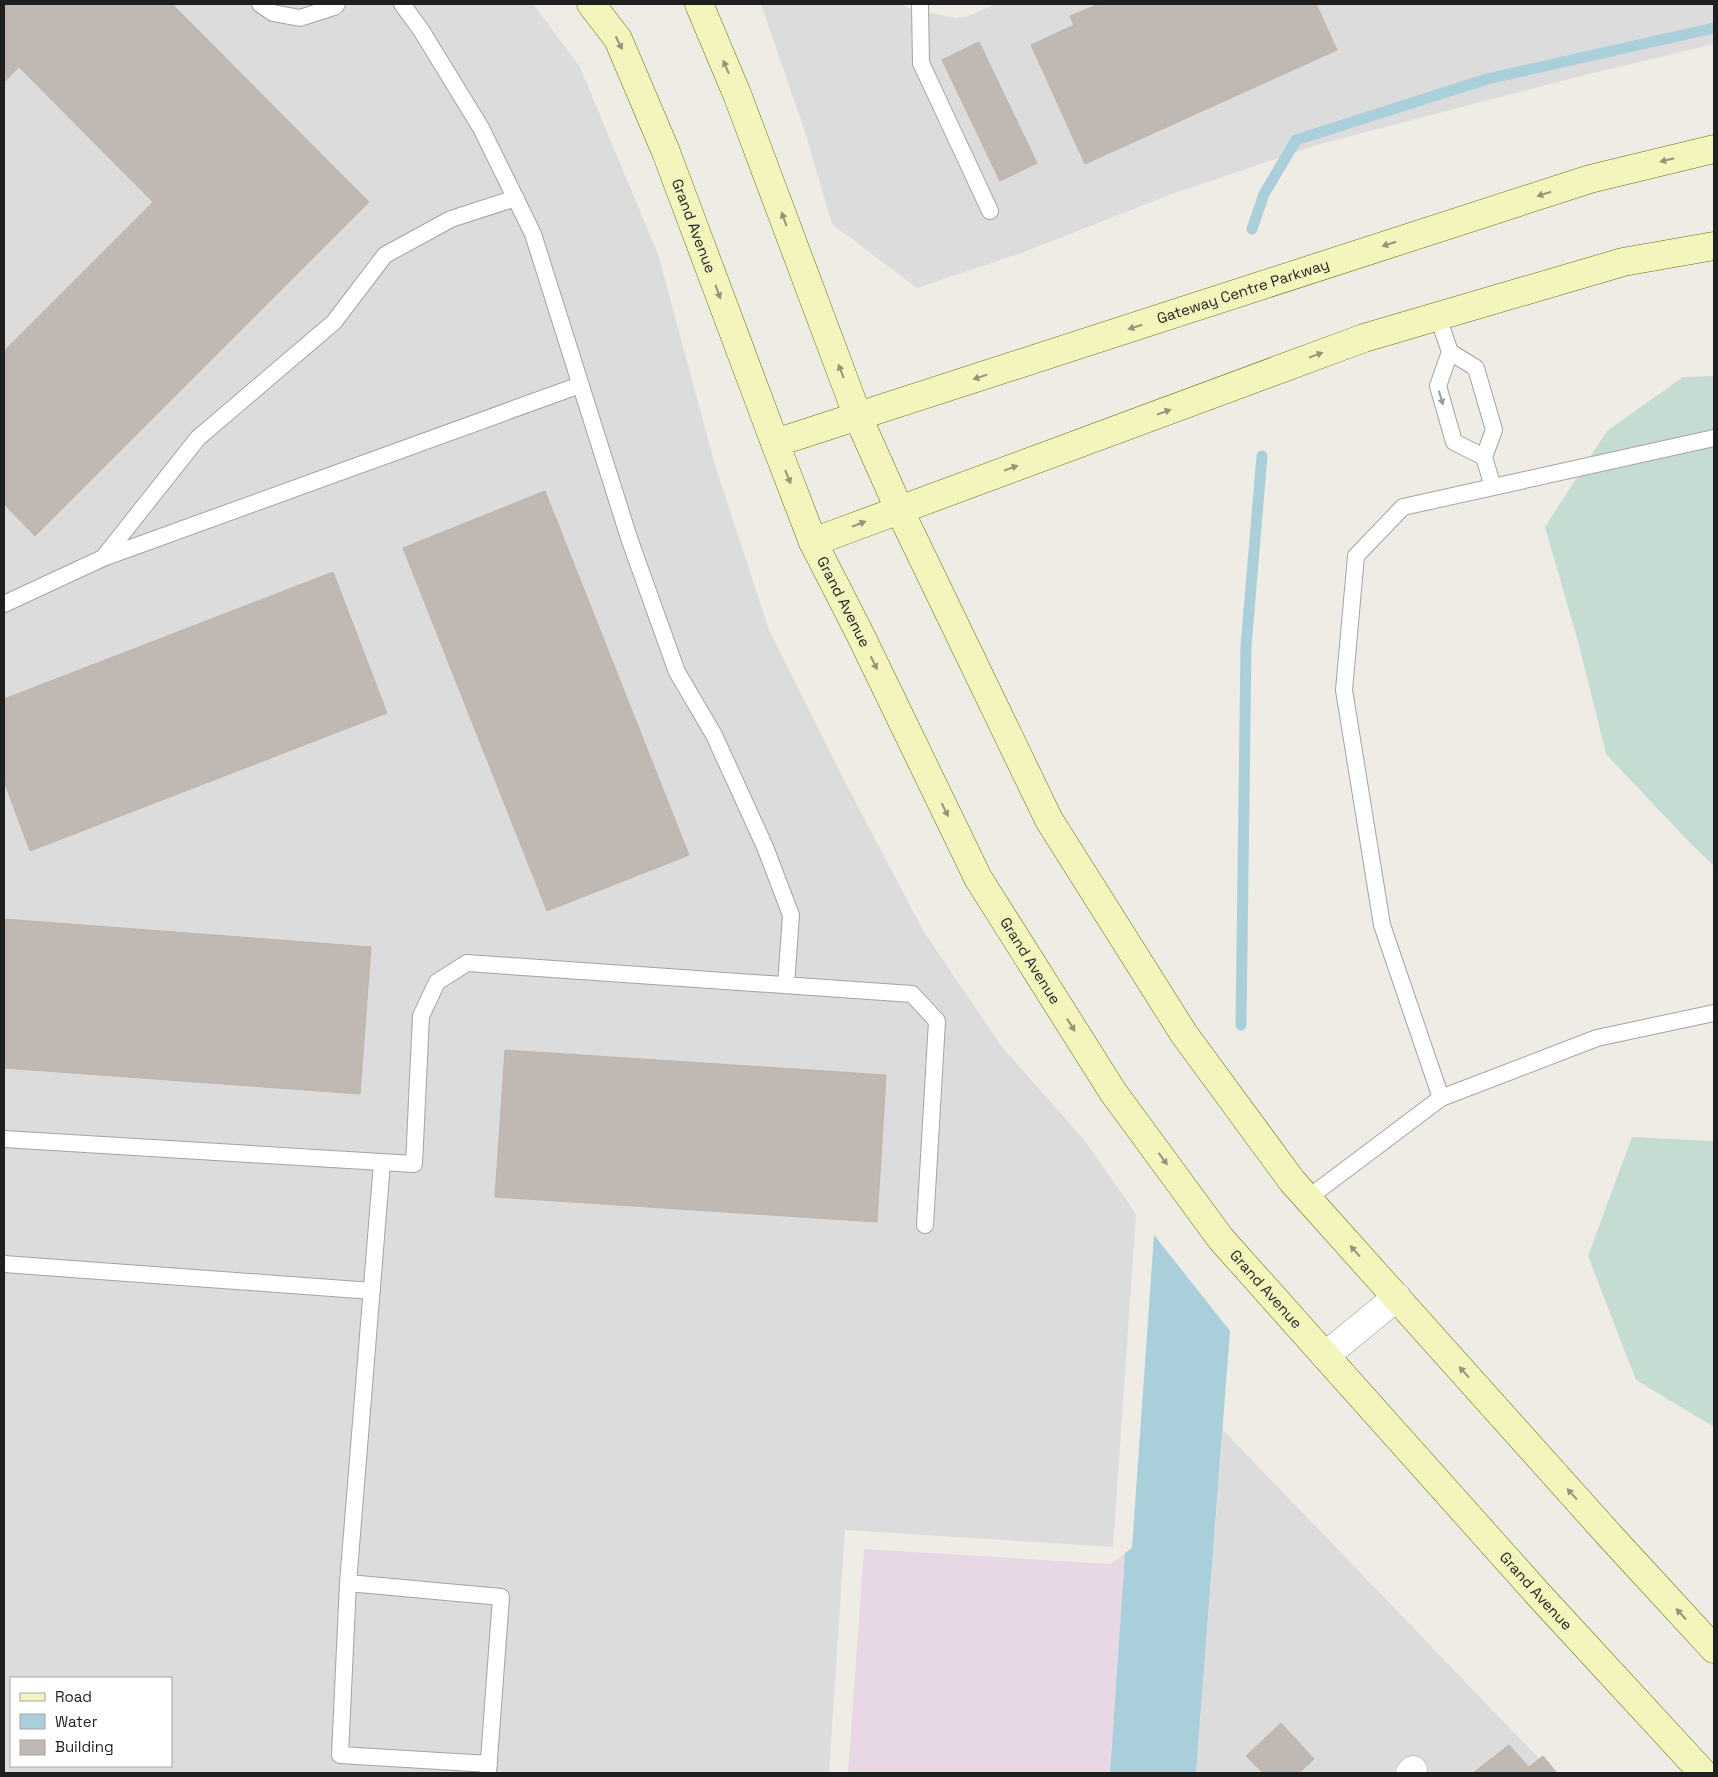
<svg xmlns="http://www.w3.org/2000/svg" width="1718" height="1777" font-family="'Space Grotesk',sans-serif">
<style>
.residential{fill:#dddcdc;fill-rule:evenodd}
.industrial{fill:#e8d8e5}
.wetland{fill:#c4dcd1}
.water{fill:#a9cfda}
.lines{fill:none;stroke-linecap:round;stroke-linejoin:round}
.stream{stroke:#a9cfda;stroke-width:11}
.building{fill:#bfb8b3;stroke:#c0b3a9}
.lane-casing{stroke:#a3a3a3;stroke-width:18}
.street-casing{stroke:#a3a3a3;stroke-width:29}
.secondary-casing{stroke:#65700c;stroke-width:29}
.lane{stroke:#fff;stroke-width:16}
.street{stroke:#fff;stroke-width:28}
.secondary{stroke:#f3f5bd;stroke-width:28}
.oneway{fill:#949576}
.oneway2{fill:#9a9a9a}
.labels{text-anchor:middle;stroke-width:5;stroke-linejoin:round;paint-order:stroke}
.street-label{font-size:15px;fill:#1f1f1f;stroke:#fff}
</style>
<rect width="100%" height="100%" fill="#efece6"/>
<!-- residential -->
<path class="residential" d="M4 4H533L580 67 659 257 714 462 769 630 846 784 924 932 1002 1047 1085 1141 1136 1214 1113 1547 845 1530 829 1773H4ZM11 1678H171V1766H11Z
M761 4H901L908 8 955 18 969 16 996 4H1714V44L1581 76 1320 144 1172 194 1024 252 917 288 832 224 805 132Z
M1223 1430 1553 1773H1196Z"/>
<!-- industrial -->
<path class="industrial" d="M864 1549 1111 1564 1125 1553 1110 1773H848Z"/>
<!-- wetland -->
<path class="wetland" d="M1714 376V866L1689 842 1606 754 1579 645 1545 527 1607 431 1683 377Z
M1632 1137 1714 1141V1427L1636 1380 1588 1256Z"/>
<!-- water -->
<path class="water" d="M1154 1235 1230 1331 1196 1773H1110L1125 1553 1132 1548Z"/>
<g class="lines">
<!-- stream -->
<path class="stream" d="M1252 229 1264 194 1296 140 1487 79 1714 28
M1241 1025 1246 646 1262 456"/>
</g>
<!-- building -->
<path class="building" d="M4 4H172L369 202 35 536 4 504V351L153 202 19 67 4 82Z
M1099 4H1316L1337 50 1085 164 1031 45 1074 25 1070 16Z
M979 42 1037 163 1000 181 942 60Z
M545 491 689 855 547 911 403 548Z
M333 572 387 713 30 851 4 781V699Z
M4 919 371 947 360 1094 4 1068Z
M505 1050 886 1075 877 1222 495 1197Z
M1281 1723 1314 1759 1299 1773H1263L1246 1756Z
M1509 1745 1529 1767 1543 1756 1557 1773H1473Z"/>
<g class="lines">
<!-- lane casing -->
<g class="lane-casing">
<path id="lane" d="M260 4 273 13 300 18 334 7 337 4
M402 4 421 30 481 128 533 234 630 541 677 672 714 735 765 847 791 915 786 985
M920 4 921 63 990 211
M1438 317 1450 352 1438 386 1454 442 1484 457
M1450 352 1476 368 1494 430 1484 457 1493 487
M103 558 580 385
M4 604 103 558 198 438 334 322 385 255 451 219 516 198
M1441 1098 1382 925 1344 690 1356 556 1403 507 1714 438
M4 1139 414 1164 421 1016 437 982 467 963 912 994 937 1021 925 1225
M382 1163 348 1583 501 1597 488 1773
M1308 1198 1441 1098 1597 1038 1714 1013
M4 1264 372 1291
M348 1583 340 1755 489 1764"/>
</g>
<!-- street casing -->
<g class="street-casing">
<path id="street" d="M1325 1356 1397 1297
M1410 1773 1413 1770"/>
</g>
<!-- secondary casing -->
<g class="secondary-casing">
<g id="secondary">
<path id="s1" d="M591 4 618 39 666 152 775 443 813 542 860 634 978 878 1113 1092 1221 1239 1538 1594 1703 1773"/>
<path d="M699 4 737 94 858 417 899 509 1049 820 1184 1034 1292 1181 1610 1536 1714 1649"/>
<path id="s2" d="M775 443 1590 179 1714 149"/>
<path d="M813 542 1364 338 1623 262 1714 246"/>
</g>
</g>
<!-- lane -->
<use href="#lane" class="lane"/>
<!-- street -->
<use href="#street" class="street"/>
<!-- secondary -->
<use href="#secondary" class="secondary"/>
</g>
<!-- one-way arrows -->
<defs><path id="oneway-solid" d="M-6-.8H1V-3.2L6.5 0L1 3.2V.8H-6Z" transform="scale(1.25)"/></defs>
<g class="oneway">
<use href="#oneway-solid" transform="translate(619 43) rotate(63)"/>
<use href="#oneway-solid" transform="translate(726 67) rotate(-113)"/>
<use href="#oneway-solid" transform="translate(1667 160) rotate(166)"/>
<use href="#oneway-solid" transform="translate(1544 194) rotate(162)"/>
<use href="#oneway-solid" transform="translate(784 219) rotate(-110)"/>
<use href="#oneway-solid" transform="translate(1389 244) rotate(162)"/>
<use href="#oneway-solid" transform="translate(718 292) rotate(70)"/>
<use href="#oneway-solid" transform="translate(1135 327) rotate(162)"/>
<use href="#oneway-solid" transform="translate(1316 355) rotate(-20)"/>
<use href="#oneway-solid" transform="translate(841 371) rotate(-111)"/>
<use href="#oneway-solid" transform="translate(980 377) rotate(162)"/>
<use href="#oneway-solid" transform="translate(1164 412) rotate(-20)"/>
<use href="#oneway-solid" transform="translate(1011 468) rotate(-20)"/>
<use href="#oneway-solid" transform="translate(788 477) rotate(68)"/>
<use href="#oneway-solid" transform="translate(859 524) rotate(-21)"/>
<use href="#oneway-solid" transform="translate(874 663) rotate(64)"/>
<use href="#oneway-solid" transform="translate(945 810) rotate(64)"/>
<use href="#oneway-solid" transform="translate(1071 1025) rotate(58)"/>
<use href="#oneway-solid" transform="translate(1163 1159) rotate(54)"/>
<use href="#oneway-solid" transform="translate(1355 1251) rotate(-132)"/>
<use href="#oneway-solid" transform="translate(1464 1372) rotate(-132)"/>
<use href="#oneway-solid" transform="translate(1572 1494) rotate(-132)"/>
<use href="#oneway-solid" transform="translate(1681 1614) rotate(-133)"/>
</g>
<use class="oneway2" href="#oneway-solid" transform="translate(1441 398) rotate(74)"/>
<g class="labels">
<!-- street labels -->
<g class="street-label">
<text dy="5" stroke="none"><textPath href="#s1" startOffset="246">Grand Avenue</textPath></text>
<text dy="5" stroke="none"><textPath href="#s2" startOffset="492">Gateway Centre Parkway</textPath></text>
<text dy="5" stroke="none"><textPath href="#s1" startOffset="651">Grand Avenue</textPath></text>
<text dy="5" stroke="none"><textPath href="#s1" startOffset="1056">Grand Avenue</textPath></text>
<text dy="5" stroke="none"><textPath href="#s1" startOffset="1461">Grand Avenue</textPath></text>
<text dy="5" stroke="none"><textPath href="#s1" startOffset="1866">Grand Avenue</textPath></text>
</g>
</g>
<!-- border -->
<rect width="1718" height="1777" fill="none" stroke="#1f1f1f" stroke-width="10"/>
<!-- legend -->
<rect x="10" y="1677" width="162" height="90" fill="#ffffff" stroke="#a5a5a5"/>
<rect x="20" y="1693" width="25" height="8" fill="#f3f5bd" stroke="#a5a5a5"/>
<text x="55" y="1702" font-size="15" fill="#1f1f1f">Road</text>
<rect x="20" y="1714" width="25" height="15" fill="#a9cfda" stroke="#a5a5a5"/>
<text x="55" y="1727" font-size="15" fill="#1f1f1f">Water</text>
<rect x="20" y="1740" width="25" height="15" fill="#bfb8b3" stroke="#a5a5a5"/>
<text x="55" y="1752" font-size="15" fill="#1f1f1f">Building</text>
</svg>
